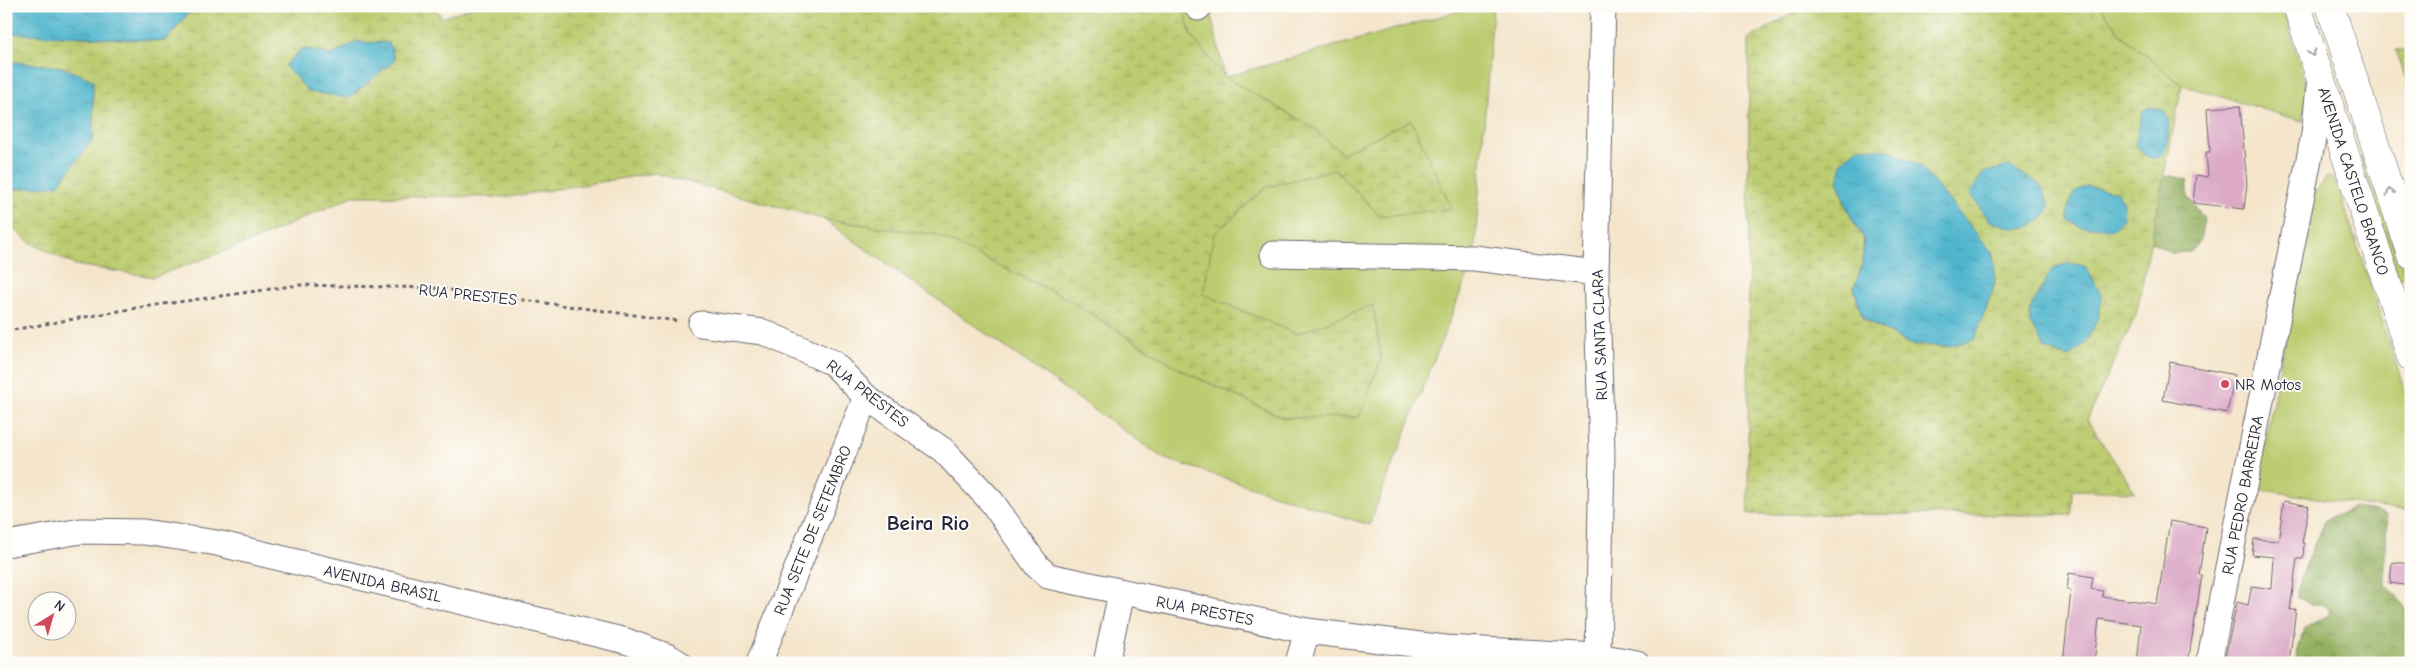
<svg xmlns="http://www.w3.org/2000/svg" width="2417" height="669" font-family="'Comic Neue',sans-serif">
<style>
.grass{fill:#bccc6f;stroke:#6f7755}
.forest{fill:url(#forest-crowns);stroke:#5c694e}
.wetland{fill:url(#wetland-marsh);stroke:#6f7755;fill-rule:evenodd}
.water{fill:url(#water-ripples);stroke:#396c84}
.building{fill:#dcaac7}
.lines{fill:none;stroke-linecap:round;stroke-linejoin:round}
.minor-casing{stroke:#6c666d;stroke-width:27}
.major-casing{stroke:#6c666d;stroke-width:29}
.path{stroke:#6c666d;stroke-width:3;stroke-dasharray:4 4;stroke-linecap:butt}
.minor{stroke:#fff;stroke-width:25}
.major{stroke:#fff;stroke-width:28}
.oneway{stroke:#9c9ca7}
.poi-dot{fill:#d1495b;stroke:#fdfcf7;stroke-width:2}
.labels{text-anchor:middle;stroke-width:4;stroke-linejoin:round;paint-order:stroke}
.street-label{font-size:16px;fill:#22223b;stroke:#fdfcf7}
.poi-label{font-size:16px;fill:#22223b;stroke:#fdfcf7;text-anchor:start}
.district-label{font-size:21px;font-weight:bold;fill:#22223b;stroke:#fdfcf7}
</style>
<defs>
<pattern id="forest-crowns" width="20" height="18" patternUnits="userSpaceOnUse" patternTransform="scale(1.25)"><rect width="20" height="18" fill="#95b062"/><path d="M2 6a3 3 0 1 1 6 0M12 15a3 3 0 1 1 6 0" fill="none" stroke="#798f52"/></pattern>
<pattern id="wetland-marsh" width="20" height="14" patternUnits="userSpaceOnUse" patternTransform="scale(1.25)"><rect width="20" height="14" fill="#bccc6f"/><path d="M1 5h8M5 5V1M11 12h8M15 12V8" fill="none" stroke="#a1af61"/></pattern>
<pattern id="water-ripples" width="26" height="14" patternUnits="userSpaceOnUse" patternTransform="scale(1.25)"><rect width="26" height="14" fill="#50b6ce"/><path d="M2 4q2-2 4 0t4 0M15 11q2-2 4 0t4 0" fill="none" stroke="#4294a8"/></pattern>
</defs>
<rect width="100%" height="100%" fill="#fdfcf7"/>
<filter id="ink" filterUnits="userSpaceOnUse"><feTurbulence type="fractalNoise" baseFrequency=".02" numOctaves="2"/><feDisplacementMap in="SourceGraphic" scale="10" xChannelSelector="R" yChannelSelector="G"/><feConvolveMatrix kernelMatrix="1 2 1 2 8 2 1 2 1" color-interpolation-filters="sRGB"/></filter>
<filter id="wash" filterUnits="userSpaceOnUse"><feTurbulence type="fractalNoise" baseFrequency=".0096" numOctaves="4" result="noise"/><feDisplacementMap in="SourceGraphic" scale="20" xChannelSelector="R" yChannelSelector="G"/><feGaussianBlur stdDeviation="1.12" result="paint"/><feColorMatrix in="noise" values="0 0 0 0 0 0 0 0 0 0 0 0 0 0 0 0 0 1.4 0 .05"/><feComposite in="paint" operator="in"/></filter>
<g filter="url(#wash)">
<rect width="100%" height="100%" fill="#f4e5cb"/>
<!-- grass -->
<path class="grass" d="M1183 6H1209L1225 77 1477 6H1493L1474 258 1369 525 1163 458 823 219 936 235 1062 296 1183 371 1284 418 1359 417 1381 360 1373 305 1297 334 1203 294 1213 234 1267 187 1335 169 1380 216 1452 209 1411 120 1342 154 1315 129 1225 77 1191 36Z
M2100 6H2283L2305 83 2306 100 2302 121 2182 85 2121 35Z
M2367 156 2406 277 2399 279 2360 158Z
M2328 175 2333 178 2339 190 2411 409V512L2256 489 2314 193Z"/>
<!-- forest -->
<path class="forest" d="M2172 176 2188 180V197L2204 218 2200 241 2191 252 2170 253 2150 241 2151 179Z
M2353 508 2372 510 2386 515C2388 538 2384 561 2385 584 2415 612 2411 625 2411 663H2298L2296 656 2305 628 2330 614 2328 607 2322 604H2310L2297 597V587L2324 521Z"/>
<!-- wetland -->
<path class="wetland" d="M189 6H434L442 18 475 6H1183L1191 36 1225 77 1315 129 1342 153 1411 120 1452 209 1380 216 1335 169 1267 187 1214 234 1203 294 1297 334 1373 305 1381 360 1359 417 1284 418 1183 371 1062 296 936 235 823 219 655 173 508 197 353 196 255 240 154 277 75 265 31 243 6 223V190L58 184 93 139 61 67 6 61V33L166 41 189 12ZM302 48 332 55 285 66Z
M1805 6H2100L2121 35 2182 85 2136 315 2087 420 2135 492 2072 490 2071 515 1748 514 1749 39ZM1843 200 1995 283 1974 340 1911 345 1863 319 1854 288 1862 264 1864 239 1851 217Z
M2396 50H2411V95Z"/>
<!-- water -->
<path class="water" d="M6 6H189V12L166 41 6 33Z
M356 42 389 43 395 60 349 98 309 92 285 66 302 48 332 55Z
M6 61 61 67 93 80V139L58 185 6 190Z
M2150 107 2163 110C2173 124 2168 139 2163 154L2153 159 2143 154 2135 144 2143 111Z
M1859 147 1889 150 1920 166 1992 252 1995 283 1974 340 1949 346 1911 345 1863 318 1854 288 1862 264 1864 239 1851 217 1838 183 1842 161Z
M2009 166 2040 185 2050 207 2043 218 2031 226 2015 229 1990 221 1970 194 1983 173Z
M2088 186 2118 192 2124 203 2123 219 2113 229 2079 226 2068 220C2068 203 2070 190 2088 186Z
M2069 263 2085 266 2102 296 2099 316 2085 344 2068 357 2046 350 2030 323V309L2053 268Z"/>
<g id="blocks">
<!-- building -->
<path class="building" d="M2240 106 2247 184 2244 209 2193 203 2196 175 2208 177 2206 152H2210L2207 108Z
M2170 362 2235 375 2227 413 2163 400Z
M2284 501 2309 506 2302 543H2304L2303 559H2297L2290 610 2296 609 2289 663H2224L2237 602 2248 605 2252 586 2272 589 2274 557 2252 555 2254 539 2278 541Z
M2170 521 2206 527 2199 575H2202L2188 663H2137L2141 625 2099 619 2094 663H2063L2071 591 2067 590 2069 573 2093 577 2091 589 2103 591 2102 596 2157 604Z
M2392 562 2411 564V586L2390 583Z"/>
</g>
</g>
<g filter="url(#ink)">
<use href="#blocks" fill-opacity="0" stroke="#6c666d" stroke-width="1"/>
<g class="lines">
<!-- minor casing -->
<g class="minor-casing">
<path id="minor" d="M1198 8 1200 6
M1273 254 1474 258 1596 273
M701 324 763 332 833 363 866 397 943 450 992 502 1037 566 1048 576 1307 631 1445 648 1598 656 1637 663
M6 544 81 531 144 532 217 543 626 641 669 657 679 663
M759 663 866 397
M1106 663 1121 593
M1298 663 1307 631
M1600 663 1598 656 1602 453 1596 273 1603 6
M2209 663 2314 134 2320 78"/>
</g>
<!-- major casing -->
<g class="major-casing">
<path id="major" d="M2297 6 2411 357
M2330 6 2411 255"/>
</g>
<!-- path -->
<path class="path" d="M6 331 136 308 299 285 435 288 678 321"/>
<!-- minor -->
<use href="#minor" class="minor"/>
<!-- major -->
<use href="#major" class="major"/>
</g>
<!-- one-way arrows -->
<defs><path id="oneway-chevron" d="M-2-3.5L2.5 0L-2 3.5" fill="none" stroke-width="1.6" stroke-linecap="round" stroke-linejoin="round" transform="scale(1.25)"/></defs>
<g class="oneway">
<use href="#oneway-chevron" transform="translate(2312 53) rotate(72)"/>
<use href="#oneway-chevron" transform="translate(2390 192) rotate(-108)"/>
</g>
</g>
<!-- markers -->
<circle class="poi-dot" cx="2225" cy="384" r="5"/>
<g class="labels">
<!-- street labels -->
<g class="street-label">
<text transform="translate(2354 181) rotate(72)" y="6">AVENIDA CASTELO BRANCO</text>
<text transform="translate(468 294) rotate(6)" y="6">RUA PRESTES</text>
<text transform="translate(1599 335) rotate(-92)" y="6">RUA SANTA CLARA</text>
<text transform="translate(868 393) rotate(38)" y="6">RUA PRESTES</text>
<text transform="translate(2242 495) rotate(-79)" y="6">RUA PEDRO BARREIRA</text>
<text transform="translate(812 530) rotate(-68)" y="6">RUA SETE DE SETEMBRO</text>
<text transform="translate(383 583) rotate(13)" y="6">AVENIDA BRASIL</text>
<text transform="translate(1205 610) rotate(11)" y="6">RUA PRESTES</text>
</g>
<!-- poi labels -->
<g class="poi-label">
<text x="2235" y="390">NR Motos</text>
</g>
<!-- district labels -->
<g class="district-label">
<text x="928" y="530">Beira Rio</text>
</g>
</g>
<!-- margin -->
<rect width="2417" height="669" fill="none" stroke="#fdfcf7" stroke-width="25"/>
<!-- north arrow -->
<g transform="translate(52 616) rotate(37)"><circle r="24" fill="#fdfcf7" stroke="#a5a5ac"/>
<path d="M0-4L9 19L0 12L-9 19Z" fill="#d1495b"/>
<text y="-8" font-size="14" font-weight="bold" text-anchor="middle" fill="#22223b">N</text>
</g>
</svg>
